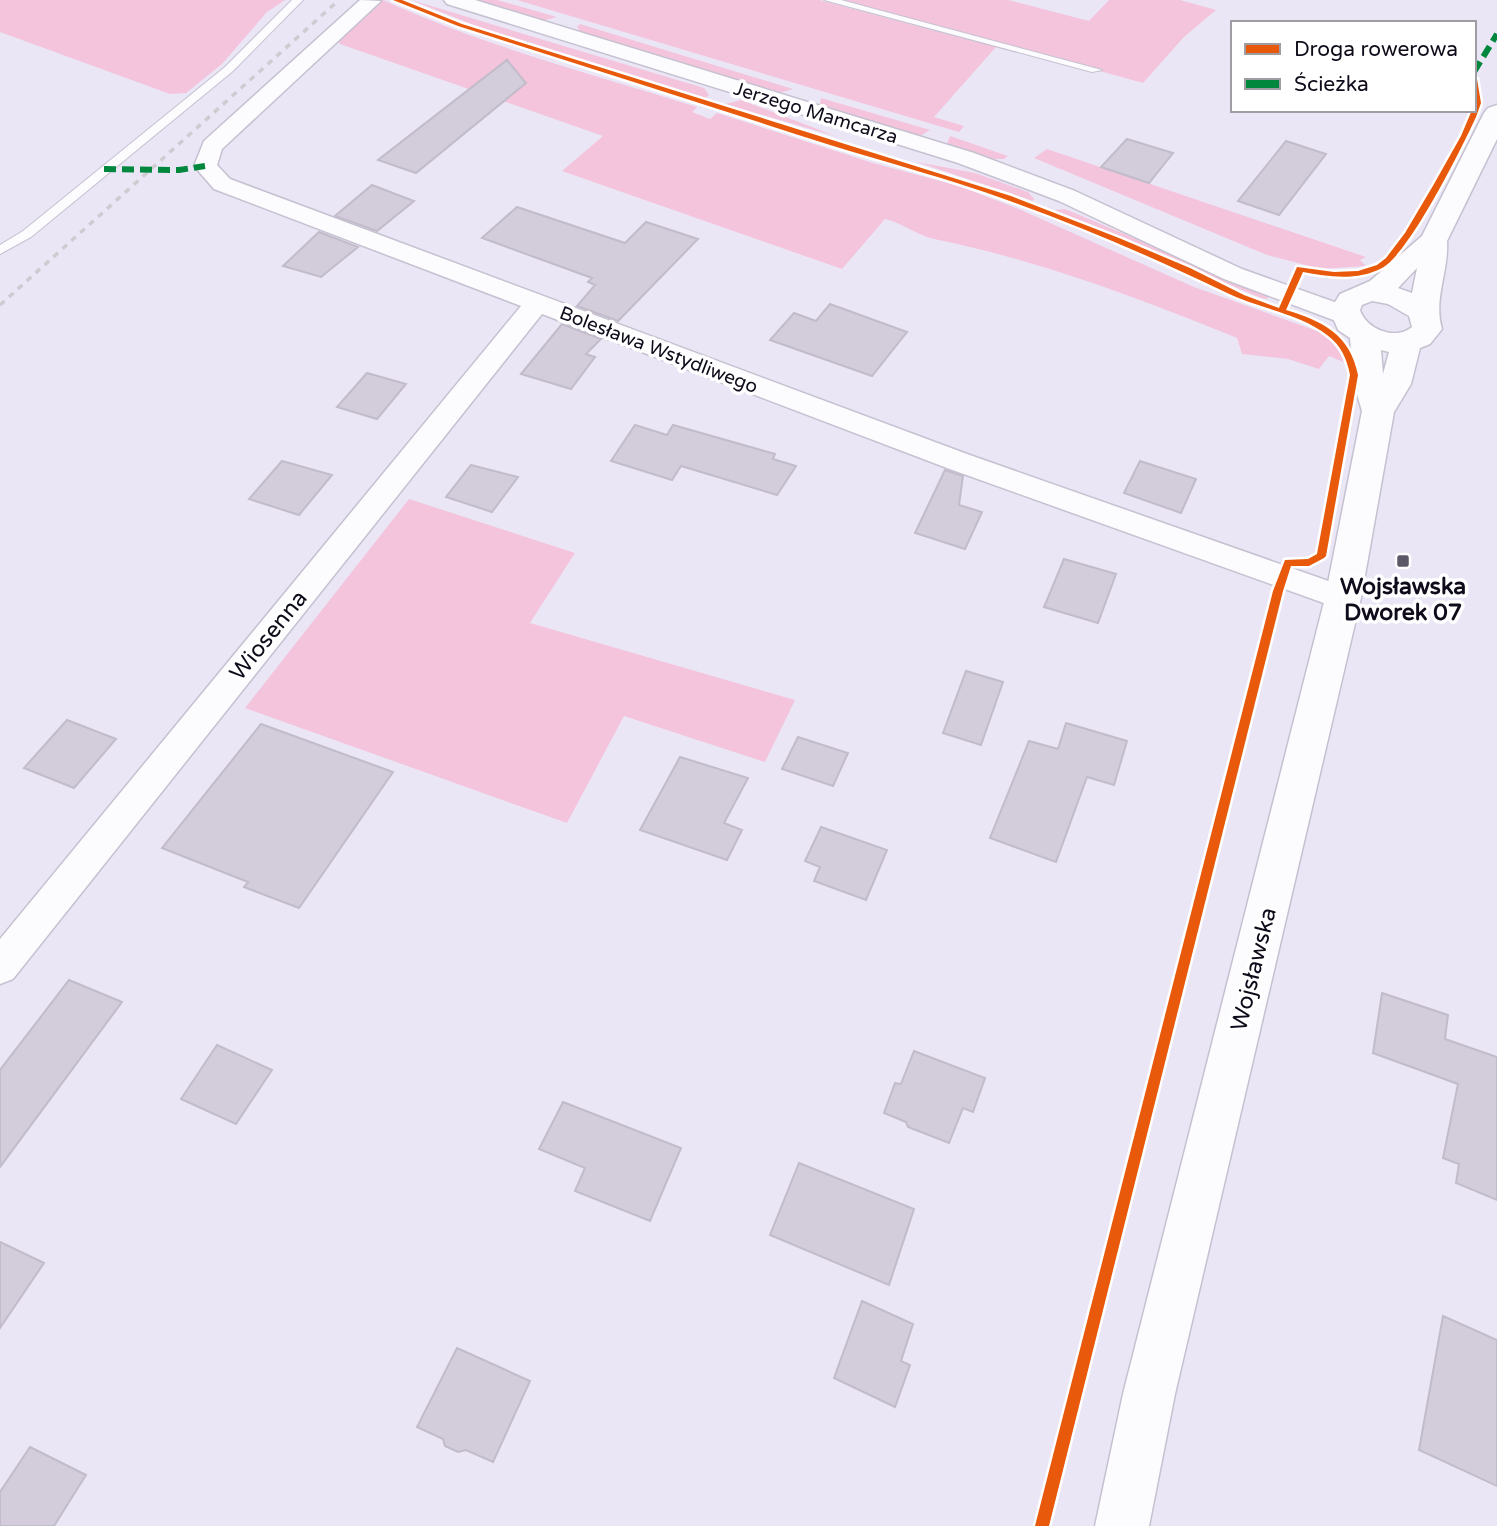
<svg xmlns="http://www.w3.org/2000/svg" width="1497" height="1526" font-family="'Varela Round',sans-serif">
<style>
.green{fill:#f4c4dc}
.building{fill:#d3ccdb;stroke:#c2bbc9;stroke-width:2}
.lines{fill:none;stroke-linecap:round;stroke-linejoin:round}
.service-casing{stroke:#c5c1d0;stroke-width:2}
.minor-casing{stroke:#c5c1d0;stroke-width:3}
.tertiary-casing{stroke:#c5c1d0;stroke-width:3}
.service{fill:#fcfbfe;fill-rule:evenodd}
.minor{fill:#fcfbfe;fill-rule:evenodd}
.tertiary{fill:#fcfbfe;fill-rule:evenodd}
.rail{stroke:#cdccd1;stroke-width:3.5;stroke-dasharray:6 6;stroke-linecap:butt}
.quiet{stroke:#00873e;stroke-width:6;stroke-dasharray:12 6;stroke-linecap:butt}
.cycleway-casing{stroke:#fff;stroke-width:5}
.cycleway{fill:#e8590c;fill-rule:evenodd}
.poi-dot{fill:#5c5867;stroke:#fff;stroke-width:2.5}
.labels{text-anchor:middle;stroke-width:7;stroke-linejoin:round;paint-order:stroke}
.far-street-label{font-size:19px;fill:#100b1a;stroke:#fff}
.poi-label{font-size:23px;font-weight:bold;fill:#100b1a;stroke:#fff}
.street-label{font-size:23px;fill:#100b1a;stroke:#fff}
</style>
<rect width="100%" height="100%" fill="#eae6f6"/>
<!-- green -->
<path class="green" d="M0 0H285L267 12 222 64 186 93 170 94 0 32Z
M383 0C484 46 592 74 697 107L692 112 710 119 717 113 873 163 959 186 1021 210 1194 287 1320 332 1340 349 1346 363 1329 356 1319 369 1288 359 1242 354 1237 338C1139 298 1038 260 934 239 917 235 902 223 885 219L842 269 562 171 603 136 340 44 338 40Z
M411 0 704 88 709 95 706 98 481 28Z
M473 0H497L557 17 542 21Z
M517 0H819L996 47 934 117 964 126 959 132Z
M843 0H1008L1089 21 1109 0H1180L1216 10 1184 37 1143 83Z
M580 24 793 89 779 93 581 32 577 27Z
M821 98 930 130 920 136 825 107 820 104Z
M741 100 838 137 725 104Z
M950 136 1008 156 1004 159H993L951 146 947 144Z
M1047 149 1366 257 1360 260 1366 266 1321 269 1267 255 1034 158Z
M917 162 975 173 1028 192 1034 199 1033 201Z
M1065 209 1270 295 1267 299 1261 298 1054 210Z
M409 499 575 553 530 623 795 700 765 762 624 716 567 823 245 708Z"/>
<!-- building -->
<path class="building" d="M507 60 526 83 416 173 378 160Z
M1127 139 1173 153 1149 183 1101 167Z
M1286 141 1326 154 1279 215 1238 201Z
M372 185 414 201 377 231 335 216Z
M517 207 625 243 646 222 698 239 618 321 577 306 595 285 588 282 592 278 482 238Z
M319 232 358 247 321 277 283 266Z
M830 304 907 332 872 376 770 340 794 313 816 321Z
M562 324 601 339 586 354 595 357 571 389 521 374Z
M367 373 406 384 377 419 337 407Z
M635 425 667 435 673 425 775 454 773 459 796 466 777 495 681 466 672 480 611 461Z
M282 461 332 475 299 515 249 499Z
M1140 461 1196 479 1181 513 1124 493Z
M471 465 518 477 492 512 446 497Z
M945 470 963 476 959 505 982 512 965 549 915 533Z
M1064 559 1116 574 1098 623 1044 607Z
M966 671 1003 682 981 745 943 733Z
M67 720 116 739 74 788 24 768Z
M1066 723 1127 741 1114 785 1087 777 1056 862 990 838 1029 741 1058 749Z
M261 724 393 772 299 908 244 887 248 882 162 848Z
M798 737 848 753 833 786 782 769Z
M680 757 748 778 724 823 742 830 727 860 640 830Z
M821 827 887 850 866 900 814 881 820 867 805 861Z
M69 980 122 1002 0 1167V1070Z
M1382 993 1448 1015 1445 1039 1497 1057V1200L1456 1183 1459 1164 1443 1158 1458 1084 1373 1053Z
M217 1045 272 1070 236 1124 181 1099Z
M914 1051 985 1078 973 1112 963 1108 949 1143 908 1127 906 1122 884 1113 895 1083 901 1084Z
M563 1102 681 1148 650 1221 575 1191 585 1168 539 1149Z
M799 1163 914 1209 889 1285 770 1235Z
M0 1242 44 1263 0 1328Z
M862 1301 913 1324 901 1361 910 1365 895 1407 834 1378Z
M1443 1316 1497 1340V1486L1419 1450Z
M457 1348 530 1381 493 1462 466 1450 458 1452 445 1446 443 1439 417 1427Z
M30 1447 86 1475 54 1526H0V1492Z"/>
<g class="lines">
<!-- service casing -->
<g class="service-casing">
<path id="service" d="M292 0H303L233 71 31 237 0 254V245L23 231 225 67Z
M824 0H841L1102 70 1092 72Z"/>
</g>
<!-- minor casing -->
<g class="minor-casing">
<path id="minor" d="M360 0 381 1 222 149 217 165 230 179 967 454 1354 590 1358 598 1354 606 1343 609 1332 606 947 468 542 314 13 979 0 984V939L521 306 214 189 194 166 204 141Z
M444 0H475L974 153 1075 191 1242 269 1354 309 1358 315 1354 321H1336L1224 279 1059 201 958 163 447 4Z"/>
</g>
<!-- tertiary casing -->
<g class="tertiary-casing">
<path id="tertiary" d="M1497 105V139L1447 241C1449 272 1433 299 1442 329L1430 344 1420 348 1411 384 1394 412 1361 598 1175 1394 1149 1526H1095L1123 1394 1325 598 1362 411 1353 381 1350 338 1338 330 1330 310 1340 294 1370 281 1422 236 1484 113 1488 108ZM1417 268 1412 293 1398 288ZM1372 301 1388 304 1409 316 1412 327C1395 341 1366 329 1360 310L1362 305ZM1381 350 1389 352 1383 374Z"/>
</g>
<!-- service -->
<use href="#service" class="service"/>
<!-- minor -->
<use href="#minor" class="minor"/>
<!-- tertiary -->
<use href="#tertiary" class="tertiary"/>
<!-- rail -->
<path class="rail" d="M0 305 339 0"/>
<!-- quiet -->
<path class="quiet" d="M1474 72 1497 34
M104 169 179 170 205 166"/>
<!-- cycleway casing -->
<g class="cycleway-casing">
<path id="cycleway" d="M393 0H402L462 24 1011 196 1119 238 1190 268 1244 295 1279 308 1297 267 1334 272 1358 271 1377 265 1386 258 1405 233 1434 184 1461 136 1472 110H1474V77L1477 79 1481 103 1476 117C1462 148 1409 254 1382 268 1358 281 1328 277 1303 272L1286 310C1322 321 1350 334 1358 375L1326 556 1324 558 1309 566H1291L1283 591 1049 1526H1035L1273 591 1285 560 1308 559 1317 554 1350 375C1347 359 1341 345 1327 335 1301 314 1257 308 1225 292 1154 258 1081 226 1007 200 949 179 889 163 830 145 706 105 582 66 458 26Z"/>
</g>
<!-- cycleway -->
<use href="#cycleway" class="cycleway"/>
</g>
<!-- markers -->
<rect class="poi-dot" x="1396" y="554" width="14" height="14" rx="3.5"/>
<g class="labels">
<!-- far-street labels -->
<g class="far-street-label">
<text transform="translate(816 112) rotate(17)" y="7">Jerzego Mamcarza</text>
<text transform="translate(659 349) rotate(21)" y="7">Bolesława Wstydliwego</text>
</g>
<!-- poi labels -->
<g class="poi-label">
<text x="1403" y="594">Wojsławska<tspan x="1403" dy="26">Dworek 07</tspan></text>
</g>
<!-- street labels -->
<g class="street-label">
<text transform="translate(268 635) rotate(-51)" y="8">Wiosenna</text>
<text transform="translate(1253 969) rotate(-76)" y="8">Wojsławska</text>
</g>
</g>
<!-- legend -->
<rect x="1231" y="21" width="245" height="91" fill="#ffffff" stroke="#9f9da3" stroke-width="2"/>
<rect x="1245" y="44" width="35" height="10" fill="#e8590c" stroke="#9f9da3" stroke-width="2"/>
<text x="1294" y="56" font-size="21" fill="#100b1a">Droga rowerowa</text>
<rect x="1245" y="79" width="35" height="10" fill="#00873e" stroke="#9f9da3" stroke-width="2"/>
<text x="1294" y="91" font-size="21" fill="#100b1a">Ścieżka</text>
</svg>
